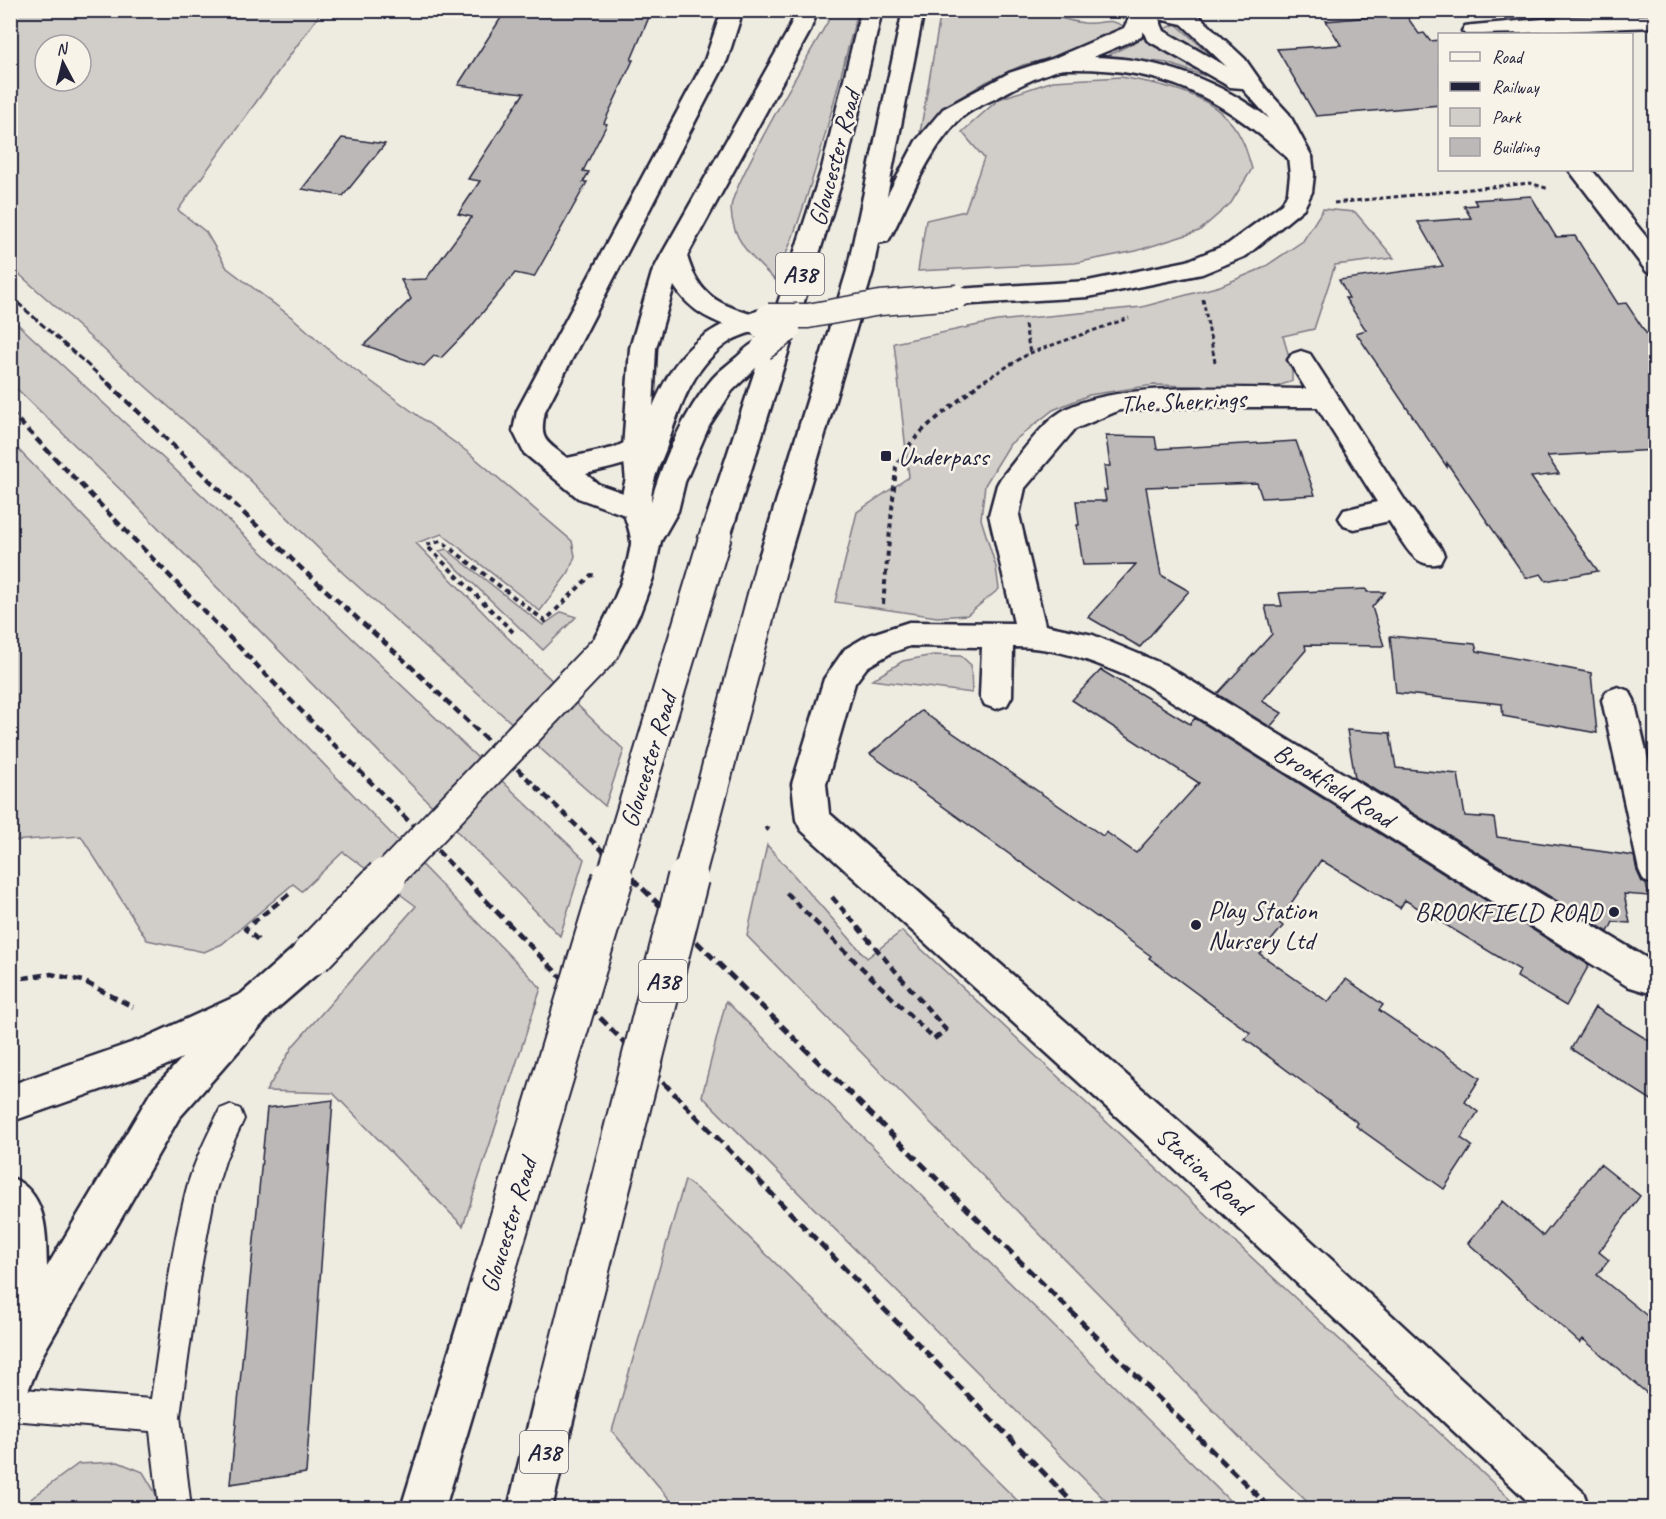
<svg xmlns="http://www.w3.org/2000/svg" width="1666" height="1519" font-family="Caveat,sans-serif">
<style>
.green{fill:#d1cdc9;stroke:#7a7882;stroke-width:1.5;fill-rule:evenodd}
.building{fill:#bbb8b7;stroke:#22223b;stroke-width:1.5}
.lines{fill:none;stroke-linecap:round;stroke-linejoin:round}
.lane-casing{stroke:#22223b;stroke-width:4}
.street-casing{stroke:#22223b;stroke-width:5}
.secondary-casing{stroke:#22223b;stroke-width:5}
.primary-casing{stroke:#22223b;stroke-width:5}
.path-far2{stroke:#22223b;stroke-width:3;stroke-dasharray:4.5 3;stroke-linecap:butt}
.path-far1{stroke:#22223b;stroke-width:4;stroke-dasharray:5 4.5;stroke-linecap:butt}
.path{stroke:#22223b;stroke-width:4.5;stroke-dasharray:8 5;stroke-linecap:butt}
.lane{fill:#f7f3e8;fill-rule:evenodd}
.street{fill:#f7f3e8;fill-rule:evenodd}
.secondary{fill:#f7f3e8;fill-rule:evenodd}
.primary{fill:#f7f3e8;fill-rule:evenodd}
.rail-far2{stroke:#22223b;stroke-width:3;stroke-dasharray:7 3;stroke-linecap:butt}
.rail-far1{stroke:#22223b;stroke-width:4.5;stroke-dasharray:8 4.5;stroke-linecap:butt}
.rail{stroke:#22223b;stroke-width:5;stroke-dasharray:10 5;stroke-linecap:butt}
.secondary-bridge-far2-casing{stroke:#22223b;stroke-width:27;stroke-linecap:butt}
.secondary-bridge-far1-casing{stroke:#22223b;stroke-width:35;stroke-linecap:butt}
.secondary-bridge-casing{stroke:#22223b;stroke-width:44;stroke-linecap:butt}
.primary-bridge-far2-casing{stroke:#22223b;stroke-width:27;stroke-linecap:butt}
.primary-bridge-far1-casing{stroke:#22223b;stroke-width:35;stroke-linecap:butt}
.primary-bridge-casing{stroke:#22223b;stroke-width:44;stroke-linecap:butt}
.secondary-bridge-far2{stroke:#f7f3e8;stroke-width:24}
.secondary-bridge-far1{stroke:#f7f3e8;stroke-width:31}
.secondary-bridge{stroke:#f7f3e8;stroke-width:40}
.primary-bridge-far2{stroke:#f7f3e8;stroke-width:24}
.primary-bridge-far1{stroke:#f7f3e8;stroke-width:31}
.primary-bridge{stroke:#f7f3e8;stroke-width:40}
.poi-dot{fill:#22223b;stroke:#f7f3e8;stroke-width:2}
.labels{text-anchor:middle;stroke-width:5;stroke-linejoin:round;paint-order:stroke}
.shield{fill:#f7f3e8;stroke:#62616f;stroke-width:1.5}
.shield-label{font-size:24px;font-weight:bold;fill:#22223b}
.street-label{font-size:26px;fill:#22223b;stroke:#f7f3e8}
.poi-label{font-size:26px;fill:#22223b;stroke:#f7f3e8;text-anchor:start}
</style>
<rect width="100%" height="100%" fill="#eeebe1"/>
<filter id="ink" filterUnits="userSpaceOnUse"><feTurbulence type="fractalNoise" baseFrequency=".0167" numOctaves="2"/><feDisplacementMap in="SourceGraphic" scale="12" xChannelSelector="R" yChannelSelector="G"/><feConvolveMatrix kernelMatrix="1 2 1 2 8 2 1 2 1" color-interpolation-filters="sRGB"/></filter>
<g filter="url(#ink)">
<!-- green -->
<path class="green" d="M11 11H322L178 210 206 232 227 268 294 319 335 355 469 453 572 541 575 556 569 572 540 611 442 534 416 543 507 637 624 750 605 806 344 574 241 471 11 267ZM45 45H81V81H45Z
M834 11H858C833 101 814 194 775 280 753 259 732 241 731 209 729 188 818 39 834 11Z
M941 11H1042C1055 17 1069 21 1084 23 1104 25 1105 16 1125 27L1065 55 1023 65 986 82 946 106 925 135 920 133Z
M1176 24 1220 63 1164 29Z
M1145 37 1205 76 1167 63 1107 56Z
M1121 77C1165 85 1219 94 1241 138 1246 147 1249 159 1252 169L1231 203 1199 231 1136 251 1075 263 918 271 926 220 965 211 984 158 962 132 999 99 1053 81Z
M1323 209 1355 212 1394 258 1335 265 1314 329 1283 336 1292 367V381L1273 388 1154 385 1089 395 1053 410 1010 444 985 485 981 519 996 567 999 589 967 615 937 617 835 602 857 512 909 477 894 343 997 321 1142 307 1220 286 1263 268 1303 241Z
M10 317 164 459 584 859 560 936 128 497 11 383Z
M10 441 541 988 463 1226 333 1093 266 1091 293 1046 416 906 343 852 302 891 293 884 222 944 204 952 147 940 81 836 11 841Z
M446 549 543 625 562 612 576 617 543 650 439 551Z
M933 655 961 656 971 665 972 693 872 680 903 661Z
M767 845 867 958 902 931 1520 1508H1314L1250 1448 747 936Z
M726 1001 1237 1508H1113L702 1096Z
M685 1180 712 1201 1025 1508H677L612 1431Z
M118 1462 143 1472 159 1499 160 1508H25L32 1498 78 1464Z"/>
<!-- building -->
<path class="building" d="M506 10H652L631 60H633L604 123 607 124 583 171 589 172 583 182H587L542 263 534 277 515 273 470 328 441 358 434 356 424 366 364 345 411 299 401 280 426 279 472 217 458 214 480 181 468 179 524 93 458 85Z
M1405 14 1419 34 1424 33 1430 41 1440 40V105L1316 116 1277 49 1341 45 1326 21Z
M342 138 385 144 343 196 302 189Z
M1531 196 1556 237 1575 236 1618 304 1626 303 1656 348V450L1547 456 1559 474 1531 477 1598 571 1546 581 1541 574 1526 578 1447 463V467L1356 333 1366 330 1345 298H1349L1339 280 1443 266 1418 222 1471 218 1464 206 1477 205 1474 200Z
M1106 436 1155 437 1157 449 1296 441 1315 495 1262 498 1257 483 1146 487 1161 575 1189 591 1140 647 1088 617 1136 564 1083 565 1077 525H1079L1076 501H1106L1104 490H1107L1104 466H1110Z
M1366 589 1367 592H1385L1372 607 1384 646 1305 645 1306 650 1262 701 1282 713 1270 727 1217 694 1272 634 1265 606H1282L1279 593Z
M1390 636 1475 644 1477 651 1591 673 1597 733 1503 716 1502 704 1396 693Z
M1101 670 1190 724 1195 718 1589 965 1566 1006 1517 977 1520 970 1405 900 1400 908 1321 860 1278 922 1283 926 1260 954 1328 1002 1346 979 1383 1005 1379 1010 1480 1078 1465 1102 1478 1112 1461 1138 1472 1146 1444 1189 1356 1126 1358 1123 1245 1039 1250 1033 1149 958 1151 956 870 754 921 711 1103 836 1106 832 1136 853 1199 783 1072 700Z
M1347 730 1390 733 1396 768 1458 774 1465 816 1494 818 1497 837 1634 856 1637 871 1642 882 1646 884 1649 896 1624 894 1630 923 1613 922 1608 932 1355 778Z
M1595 1007 1656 1045V1103L1571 1049Z
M333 1100 306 1473 230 1484 267 1108Z
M1600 1164 1640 1196 1599 1252 1609 1260 1597 1275 1656 1323V1401L1583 1339 1580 1343 1468 1243 1503 1201 1543 1236Z"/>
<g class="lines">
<!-- lane casing -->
<g class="lane-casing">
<path id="lane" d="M230 1105 240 1109 244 1119 226 1158 215 1193 200 1273 180 1416 191 1508H159L150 1431 10 1420V1388L151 1399C161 1331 169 1262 185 1195 192 1165 207 1137 220 1109Z"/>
</g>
<!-- street casing -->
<g class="street-casing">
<path id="street" d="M722 10H743L727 60 545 411C539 441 545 440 567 458L613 448 655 429 665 432 669 439C656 460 609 468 586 474L598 484 646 501 650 508 646 515 636 519 578 498 524 453 513 431 517 411 705 60Z
M1656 15V27C1592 29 1528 34 1465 34L1462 31 1465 26 1473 25 1565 17Z
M1569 170H1592L1656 249V274L1647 272Z
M1301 351 1310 354 1406 502 1440 547 1444 555 1440 563C1414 571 1402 540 1389 521L1354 529 1344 526 1339 518 1344 510 1377 502 1317 407H1195L1120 410 1075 429 1025 488 1019 515 1045 625 1093 635 1165 665 1648 959 1656 961V995L1627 986 1143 683C1098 664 1063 647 1013 647L1012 696 1007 705 996 709 985 705 980 696 982 647 910 646 891 653 867 667 855 683 826 784 829 813 1241 1176 1583 1492 1589 1508H1535L1213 1204 801 830 796 820 792 784 824 679 845 649 869 635 909 622 1014 623 989 515 997 485 1001 478C1016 460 1038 429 1055 416 1101 379 1246 389 1306 389L1288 360 1292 354Z
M1618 687 1629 691 1634 700 1656 793V885L1644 881 1639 870 1602 700 1607 691Z"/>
</g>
<!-- secondary casing -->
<g class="secondary-casing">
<path id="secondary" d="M1135 10H1179L1197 14 1245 59 1266 89 1289 114 1312 157 1314 175 1312 192 1304 208 1246 256 1202 274 1088 297 957 305 948 303 944 297 948 291 957 289 1088 281 1187 261 1228 244 1282 204 1288 192 1290 175 1288 157 1268 117 1242 88 1230 87 1147 40ZM1159 19 1182 24 1227 67 1164 31Z
M768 308 777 310 781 316C774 327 745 333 732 340 692 365 680 407 666 449 659 466 651 483 651 502 662 462 685 410 713 378 720 370 729 364 737 357 749 346 756 337 772 342L776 348 732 391 709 426 685 482 678 511 661 541 653 578 640 613 615 659 604 662 593 659 588 650C607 616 625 583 631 544 632 530 621 514 622 499 623 481 632 464 638 447 665 370 684 330 768 308Z
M312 939 325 943 330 955 325 967 273 1012 179 1118 43 1354 25 1398 10 1404V1177C48 1193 46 1233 47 1267L151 1092 182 1058 154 1071 10 1122V1085L145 1038 241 994 299 943Z"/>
</g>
<!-- primary casing -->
<g class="primary-casing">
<path id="primary" d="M797 10H818L809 33 687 256C701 305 729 306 772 321L822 168 861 10H882L846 168 731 534 726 542 716 545 706 542 701 534 767 334C759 336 752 333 744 331 715 323 691 313 674 286L656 348 651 449 654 482 650 489 640 492 630 489 626 482 623 449 630 348 652 273 662 254 787 33Z
M903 10H924L887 196 916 141 943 109 1009 73 1052 59 1124 28 1130 16 1080 14 1077 10H1154L1141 37 1093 57C1161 58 1221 81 1275 123 1287 133 1303 144 1312 157L1308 162 1300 164 1292 162C1221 97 1165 67 1067 69 1052 69 1018 86 1004 94 990 102 968 109 957 122 927 154 911 197 891 236L888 241 878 243 873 271 786 567 782 575 771 578 760 575 756 567 847 271Z
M485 1282 500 1288 506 1303 445 1508H401L464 1303 470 1288Z
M557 1374 572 1381 579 1396 552 1508H508L535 1396 542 1381Z"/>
</g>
<!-- path-far2 -->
<path class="path-far2" d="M1334 203 1530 183 1549 189
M1203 299 1215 362
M1025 325 1030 353
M978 384 1030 353 1129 318"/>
<!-- path-far1 -->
<path class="path-far1" d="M883 604 896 467 911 443 925 428 980 383
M513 632 426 545 441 541 545 621 591 575 596 576
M765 827 772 833"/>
<!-- path -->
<path class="path" d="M786 893 934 1039 946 1030 832 897
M258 940 245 929 289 894
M10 980 51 974 83 981 133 1007"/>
<!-- lane -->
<use href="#lane" class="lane"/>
<!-- street -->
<use href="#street" class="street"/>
<!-- secondary -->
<use href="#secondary" class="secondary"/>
<!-- primary -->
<use href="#primary" class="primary"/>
<!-- rail-far2 -->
<path class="rail-far2" d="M10 296 109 384"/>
<!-- rail-far1 -->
<path class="rail-far1" d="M108 383 301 568 405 661 633 880
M10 412 466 880"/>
<!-- rail -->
<path class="rail" d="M464 878 1078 1508
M632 878 1270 1508"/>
<!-- secondary-bridge-far2 casing -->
<g class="secondary-bridge-far2-casing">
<path id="secondary-bridge-far2" d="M768 316H808L880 303 957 297
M763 348 788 330"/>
</g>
<!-- secondary-bridge-far1 casing -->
<g class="secondary-bridge-far1-casing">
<path id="secondary-bridge-far1" d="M384 880 604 650"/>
</g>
<!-- secondary-bridge casing -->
<g class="secondary-bridge-casing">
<path id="secondary-bridge" d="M312 955 386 878"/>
</g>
<!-- primary-bridge-far2 casing -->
<g class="primary-bridge-far2-casing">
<path id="primary-bridge-far2" d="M762 327 788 330"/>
</g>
<!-- primary-bridge-far1 casing -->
<g class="primary-bridge-far1-casing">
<path id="primary-bridge-far1" d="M612 880 716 534
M688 880 771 567"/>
</g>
<!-- primary-bridge casing -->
<g class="primary-bridge-casing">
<path id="primary-bridge" d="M485 1303 613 878
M557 1396 688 878"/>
</g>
<!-- secondary-bridge-far2 -->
<use href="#secondary-bridge-far2" class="secondary-bridge-far2"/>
<!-- secondary-bridge-far1 -->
<use href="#secondary-bridge-far1" class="secondary-bridge-far1"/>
<!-- secondary-bridge -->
<use href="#secondary-bridge" class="secondary-bridge"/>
<!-- primary-bridge-far2 -->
<use href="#primary-bridge-far2" class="primary-bridge-far2"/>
<!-- primary-bridge-far1 -->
<use href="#primary-bridge-far1" class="primary-bridge-far1"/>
<!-- primary-bridge -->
<use href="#primary-bridge" class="primary-bridge"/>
</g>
</g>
<!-- markers -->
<g class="poi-dot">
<rect x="880" y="450" width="12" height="12" rx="3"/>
<circle cx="1614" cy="912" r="6"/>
<circle cx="1196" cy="925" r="6"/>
</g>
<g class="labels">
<!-- shield labels -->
<g class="shield">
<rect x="776" y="253" width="48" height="42" rx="4.5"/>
<rect x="639" y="960" width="48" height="42" rx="4.5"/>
<rect x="520" y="1431" width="48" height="42" rx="4.5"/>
</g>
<g class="shield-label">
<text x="800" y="282">A38</text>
<text x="663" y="989">A38</text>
<text x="544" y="1460">A38</text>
</g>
<!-- street labels -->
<g class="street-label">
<text transform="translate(834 158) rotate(-75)" y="9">Gloucester Road</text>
<text transform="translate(1183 401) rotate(-3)" y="9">The Sherrings</text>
<text transform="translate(648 760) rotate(-73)" y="9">Gloucester Road</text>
<text transform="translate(1334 785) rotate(32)" y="9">Brookfield Road</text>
<text transform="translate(1204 1170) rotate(42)" y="9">Station Road</text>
<text transform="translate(508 1225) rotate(-73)" y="9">Gloucester Road</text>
</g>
<!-- poi labels -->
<g class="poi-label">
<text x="898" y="465">Underpass</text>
<text x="1208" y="919">Play Station<tspan x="1208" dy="30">Nursery Ltd</tspan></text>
<text x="1602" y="921" text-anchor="end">BROOKFIELD ROAD</text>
</g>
</g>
<!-- margin -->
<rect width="1666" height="1519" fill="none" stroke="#f7f3e8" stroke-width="36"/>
<rect x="18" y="18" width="1630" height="1483" fill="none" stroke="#22223b" stroke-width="2" filter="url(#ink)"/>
<!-- legend -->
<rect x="1438" y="33" width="195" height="138" fill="#f7f3e8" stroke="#a29fa3" stroke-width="1.5"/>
<rect x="1450" y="52" width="30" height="9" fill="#f7f3e8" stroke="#a29fa3" stroke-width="1.5"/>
<text x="1492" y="63" font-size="18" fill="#22223b">Road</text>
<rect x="1450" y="82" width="30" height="9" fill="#22223b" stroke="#a29fa3" stroke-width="1.5"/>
<text x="1492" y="93" font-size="18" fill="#22223b">Railway</text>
<rect x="1450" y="108" width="30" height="18" fill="#d1cdc9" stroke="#a29fa3" stroke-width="1.5"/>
<text x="1492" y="123" font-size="18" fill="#22223b">Park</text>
<rect x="1450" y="138" width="30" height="18" fill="#bbb8b7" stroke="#a29fa3" stroke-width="1.5"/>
<text x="1492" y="153" font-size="18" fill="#22223b">Building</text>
<!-- north arrow -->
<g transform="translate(63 63) rotate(353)"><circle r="28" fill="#f7f3e8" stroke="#a29fa3" stroke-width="1.5"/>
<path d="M0-4.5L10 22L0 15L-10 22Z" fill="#22223b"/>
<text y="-9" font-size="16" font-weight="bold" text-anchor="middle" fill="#22223b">N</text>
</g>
</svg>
